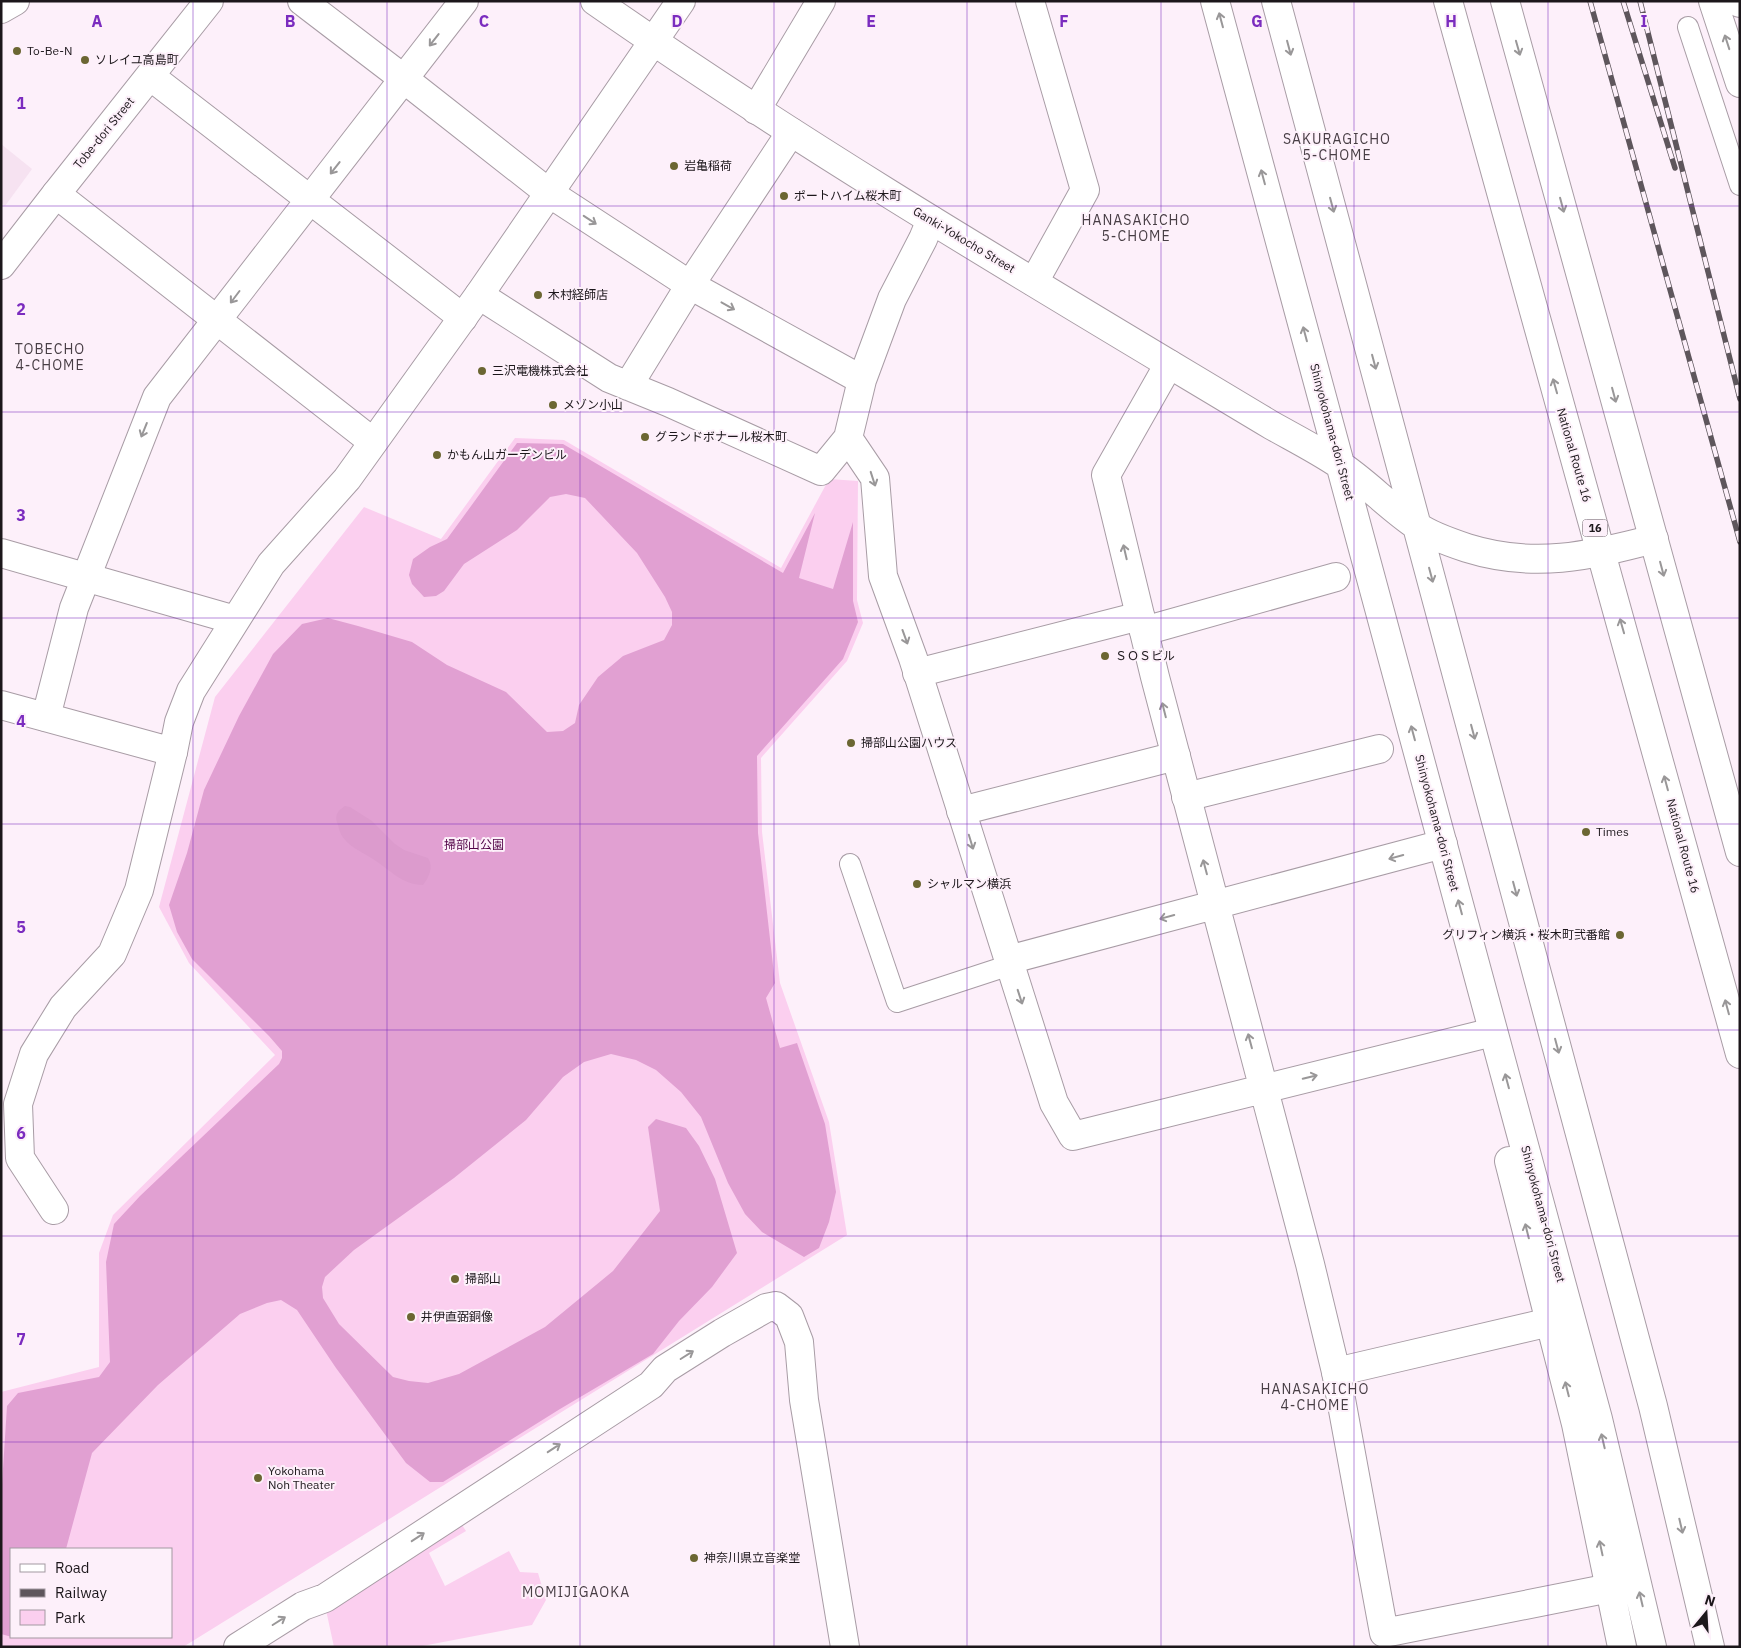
<svg xmlns="http://www.w3.org/2000/svg" width="1741" height="1648" font-family="'IBM Plex Sans','Noto Sans JP',sans-serif">
<style>
.built{fill:#f6e2f1}
.green{fill:#fbcfef;fill-rule:evenodd}
.forest{fill:#e1a0d2}
.water{fill:#dc9bcd}
.lines{fill:none;stroke-linecap:round;stroke-linejoin:round}
.service-casing{stroke:#a89ca5;stroke-width:22}
.pedestrian-casing{stroke:#a89ca5;stroke-width:30}
.minor-casing{stroke:#a89ca5;stroke-width:30}
.tertiary-casing{stroke:#a89ca5;stroke-width:30}
.trunk-casing{stroke:#a89ca5;stroke-width:30}
.motorway-casing{stroke:#a89ca5;stroke-width:30}
.service{stroke:#fff;stroke-width:20}
.pedestrian{stroke:#fff;stroke-width:28}
.minor{stroke:#fff;stroke-width:28}
.tertiary{stroke:#fff;stroke-width:28}
.trunk{stroke:#fff;stroke-width:28}
.motorway{stroke:#fff;stroke-width:28}
.rail-casing{stroke:#5e565c;stroke-width:5.5}
.rail{stroke:#fdf0fa;stroke-width:4;stroke-dasharray:11;stroke-linecap:butt}
.oneway{stroke:#999798}
.grid{fill:none;stroke:#7b2cbf;stroke-width:1;stroke-opacity:0.55}
.poi-dot{fill:#6b6632;stroke:#fdf0fa;stroke-width:2}
.labels{text-anchor:middle;stroke-width:4;stroke-linejoin:round;paint-order:stroke}
.shield{fill:#fdf0fa;stroke:#60585e;stroke-width:1}
.shield-label{font-size:11px;font-weight:bold;fill:#1c171b}
.poi-label{font-size:12px;fill:#1c171b;stroke:#fdf0fa;text-anchor:start}
.street-label{font-size:12px;fill:#1c171b;stroke:#fdf0fa}
.park-label{font-size:12px;fill:#520347;stroke:#fdf0fa}
.neighbourhood-label{font-size:14px;letter-spacing:1px;fill:#483e45;stroke:#fdf0fa}
.grid-label{font-size:16px;text-anchor:middle;font-weight:bold;fill:#7b2cbf;stroke:#fdf0fa;stroke-width:4;stroke-linejoin:round;paint-order:stroke}
</style>
<rect width="100%" height="100%" fill="#fdf0fa"/>
<!-- built -->
<path class="built" d="M1 144 32 169 5 206 1 203Z"/>
<!-- green -->
<path class="green" d="M515 438 564 440 781 568 829 479 858 481 857 600 863 623 847 661 761 758 762 832 780 983 829 1122 847 1235 183 1647H1V1392L99 1367V1253L113 1215 275 1055 189 963 159 907 215 697 364 507 441 539ZM11 1549H171V1637H11Z
M462 1525 466 1531 429 1553 445 1586 509 1551 520 1572 538 1573 546 1600 532 1625 417 1647H334L326 1610Z"/>
<!-- forest -->
<path class="forest" d="M517 443 563 444 783 573 815 513 799 578 833 589 853 522V601L858 622 843 659 757 756 758 833 775 983 766 998 780 1048 797 1043 825 1124 836 1192 829 1222 819 1248 804 1257 762 1232 745 1214 728 1183 701 1117 681 1092 656 1070 636 1060 611 1054 584 1062 563 1077 526 1120 454 1178 354 1250 325 1277 322 1287 323 1298 339 1324 393 1377 409 1381 428 1383 459 1374 545 1327 613 1271 660 1211 648 1127 656 1119 686 1128 699 1146 715 1179 737 1253 712 1287 679 1321 653 1354 560 1409 443 1482H430L406 1463 336 1368 297 1310 281 1300 267 1303 240 1314 158 1385 92 1453 66 1549H11L12 1637 1 1634V1500L7 1406 18 1393 99 1377 110 1362 106 1262 114 1224 140 1196 279 1064 282 1058V1051L269 1036 192 959 177 932 169 905 187 853 204 790 239 716 273 654 302 624 328 618 358 626 412 642 447 665 506 692 547 732 563 731 575 723 579 705 598 677 623 656 664 640 672 625V612L665 597 637 553 585 498 566 494 550 497 517 530 464 564 444 591 436 596 424 597 412 584 409 575 413 559 430 547 447 539Z"/>
<!-- water -->
<path class="water" d="M345 806 350 807 372 821 395 844 404 850 428 858C434 867 429 877 423 885 402 885 389 869 373 859 362 852 349 847 342 836 340 833 339 829 338 825 334 816 337 811 345 806Z"/>
<g class="lines">
<!-- service casing -->
<g class="service-casing">
<path id="service" d="M1688 27 1740 185
M850 864 897 1002 1010 965"/>
</g>
<!-- pedestrian casing -->
<g class="pedestrian-casing">
<path id="pedestrian" d="M302 1 404 79 549 193
M150 76 463 318
M56 194 373 442
M1 553 235 620
M1144 631 1336 577
M917 673 1140 616
M1186 797 1379 749
M961 811 1176 756
M1336 1372 1550 1322"/>
</g>
<!-- minor casing -->
<g class="minor-casing">
<path id="minor" d="M1030 1 1085 190 1034 282
M1 9 15 1
M756 110 821 1
M549 193 690 285 862 380
M479 295 609 378 668 402 821 471 848 438 862 380 892 299 923 239 931 220
M1169 364 1106 475 1155 677 1310 1264 1336 1372 1384 1633 1610 1588
M628 386 690 285 791 132
M848 438 875 478 883 576 913 658 1054 1103 1073 1136 1493 1032
M46 717 74 608 157 397 464 1
M1008 960 1443 844
M54 1210 20 1158 18 1104 34 1054 63 1007 112 954 139 890 173 752
M238 1647 303 1606 325 1598 651 1385 665 1369 722 1333 766 1308 776 1306 789 1316 799 1342 804 1400 845 1647"/>
</g>
<!-- tertiary casing -->
<g class="tertiary-casing">
<path id="tertiary" d="M595 1C813 153 1043 288 1271 425 1294 438 1318 450 1340 465 1367 483 1390 508 1417 526 1429 535 1452 543 1467 548 1534 569 1589 556 1654 539
M1215 1 1598 1419 1652 1647
M1276 1 1653 1406 1710 1647
M1 265 56 194 209 1
M1 705 173 752 179 722 191 691 271 564 347 479 479 295 681 1
M1509 1161 1576 1424 1622 1647"/>
</g>
<!-- trunk casing -->
<g class="trunk-casing">
<path id="trunk" d="M1448 1 1740 1054
M1505 1 1740 852"/>
</g>
<!-- motorway casing -->
<g class="motorway-casing">
<path id="motorway" d="M1713 1 1740 83
M1739 1 1740 3"/>
</g>
<!-- service -->
<use href="#service" class="service"/>
<!-- pedestrian -->
<use href="#pedestrian" class="pedestrian"/>
<!-- minor -->
<use href="#minor" class="minor"/>
<!-- tertiary -->
<use href="#tertiary" class="tertiary"/>
<!-- trunk -->
<use href="#trunk" class="trunk"/>
<!-- motorway -->
<use href="#motorway" class="motorway"/>
<!-- rail casing -->
<g class="rail-casing">
<path id="rail" d="M1590 1 1740 542
M1623 1 1675 168
M1640 1 1740 399"/>
</g>
<!-- rail -->
<use href="#rail" class="rail"/>
</g>
<!-- one-way arrows -->
<defs><path id="oneway-shaft" d="M-6 0H5M1.5-3L5.5 0L1.5 3" fill="none" stroke-width="1.6" stroke-linecap="round" stroke-linejoin="round" transform="scale(1.25)"/></defs>
<g class="oneway">
<use href="#oneway-shaft" transform="translate(1221 20) rotate(-105)"/>
<use href="#oneway-shaft" transform="translate(434 40) rotate(128)"/>
<use href="#oneway-shaft" transform="translate(1727 42) rotate(-108)"/>
<use href="#oneway-shaft" transform="translate(1289 48) rotate(75)"/>
<use href="#oneway-shaft" transform="translate(1518 48) rotate(74)"/>
<use href="#oneway-shaft" transform="translate(335 168) rotate(128)"/>
<use href="#oneway-shaft" transform="translate(1263 177) rotate(-105)"/>
<use href="#oneway-shaft" transform="translate(1332 205) rotate(75)"/>
<use href="#oneway-shaft" transform="translate(1562 205) rotate(75)"/>
<use href="#oneway-shaft" transform="translate(590 220) rotate(33)"/>
<use href="#oneway-shaft" transform="translate(235 297) rotate(127)"/>
<use href="#oneway-shaft" transform="translate(728 306) rotate(29)"/>
<use href="#oneway-shaft" transform="translate(1305 334) rotate(-105)"/>
<use href="#oneway-shaft" transform="translate(1374 362) rotate(75)"/>
<use href="#oneway-shaft" transform="translate(1555 386) rotate(-106)"/>
<use href="#oneway-shaft" transform="translate(1614 395) rotate(75)"/>
<use href="#oneway-shaft" transform="translate(144 430) rotate(112)"/>
<use href="#oneway-shaft" transform="translate(873 479) rotate(72)"/>
<use href="#oneway-shaft" transform="translate(1125 552) rotate(-103)"/>
<use href="#oneway-shaft" transform="translate(1662 569) rotate(75)"/>
<use href="#oneway-shaft" transform="translate(1431 575) rotate(75)"/>
<use href="#oneway-shaft" transform="translate(1622 626) rotate(-106)"/>
<use href="#oneway-shaft" transform="translate(905 637) rotate(70)"/>
<use href="#oneway-shaft" transform="translate(1164 710) rotate(-104)"/>
<use href="#oneway-shaft" transform="translate(1473 732) rotate(75)"/>
<use href="#oneway-shaft" transform="translate(1413 733) rotate(-105)"/>
<use href="#oneway-shaft" transform="translate(1666 783) rotate(-105)"/>
<use href="#oneway-shaft" transform="translate(971 842) rotate(73)"/>
<use href="#oneway-shaft" transform="translate(1396 857) rotate(165)"/>
<use href="#oneway-shaft" transform="translate(1205 867) rotate(-105)"/>
<use href="#oneway-shaft" transform="translate(1515 889) rotate(75)"/>
<use href="#oneway-shaft" transform="translate(1460 907) rotate(-105)"/>
<use href="#oneway-shaft" transform="translate(1167 917) rotate(165)"/>
<use href="#oneway-shaft" transform="translate(1020 997) rotate(72)"/>
<use href="#oneway-shaft" transform="translate(1727 1007) rotate(-105)"/>
<use href="#oneway-shaft" transform="translate(1250 1041) rotate(-105)"/>
<use href="#oneway-shaft" transform="translate(1557 1046) rotate(75)"/>
<use href="#oneway-shaft" transform="translate(1310 1077) rotate(-14)"/>
<use href="#oneway-shaft" transform="translate(1507 1081) rotate(-105)"/>
<use href="#oneway-shaft" transform="translate(1527 1231) rotate(-104)"/>
<use href="#oneway-shaft" transform="translate(687 1355) rotate(-32)"/>
<use href="#oneway-shaft" transform="translate(1567 1389) rotate(-104)"/>
<use href="#oneway-shaft" transform="translate(1603 1441) rotate(-103)"/>
<use href="#oneway-shaft" transform="translate(554 1448) rotate(-33)"/>
<use href="#oneway-shaft" transform="translate(1681 1526) rotate(77)"/>
<use href="#oneway-shaft" transform="translate(418 1537) rotate(-33)"/>
<use href="#oneway-shaft" transform="translate(1601 1548) rotate(-102)"/>
<use href="#oneway-shaft" transform="translate(1641 1599) rotate(-103)"/>
<use href="#oneway-shaft" transform="translate(279 1621) rotate(-32)"/>
</g>
<!-- grid -->
<path class="grid" d="M193 1V1647M387 1V1647M580 1V1647M774 1V1647M967 1V1647M1161 1V1647M1354 1V1647M1548 1V1647M1 206H1740M1 412H1740M1 618H1740M1 824H1740M1 1030H1740M1 1236H1740M1 1442H1740"/>
<!-- markers -->
<g class="poi-dot">
<circle cx="17" cy="51" r="5"/>
<circle cx="85" cy="60" r="5"/>
<circle cx="674" cy="166" r="5"/>
<circle cx="784" cy="196" r="5"/>
<circle cx="538" cy="295" r="5"/>
<circle cx="482" cy="371" r="5"/>
<circle cx="553" cy="405" r="5"/>
<circle cx="645" cy="437" r="5"/>
<circle cx="437" cy="455" r="5"/>
<circle cx="1105" cy="656" r="5"/>
<circle cx="851" cy="743" r="5"/>
<circle cx="1586" cy="832" r="5"/>
<circle cx="917" cy="884" r="5"/>
<circle cx="1620" cy="935" r="5"/>
<circle cx="455" cy="1279" r="5"/>
<circle cx="411" cy="1317" r="5"/>
<circle cx="258" cy="1478" r="5"/>
<circle cx="694" cy="1558" r="5"/>
</g>
<g class="labels">
<!-- shield labels -->
<rect class="shield" x="1582.5" y="519.5" width="25" height="17" rx="4"/>
<g class="shield-label">
<text x="1595" y="532">16</text>
</g>
<!-- poi labels -->
<g class="poi-label">
<text x="27" y="55">To-Be-N</text>
<text x="95" y="64">ソレイユ高島町</text>
<text x="684" y="170">岩亀稲荷</text>
<text x="794" y="200">ポートハイム桜木町</text>
<text x="548" y="299">木村経師店</text>
<text x="492" y="375">三沢電機株式会社</text>
<text x="563" y="409">メゾン小山</text>
<text x="655" y="441">グランドボナール桜木町</text>
<text x="447" y="459">かもん山ガーデンビル</text>
<text x="1115" y="660">ＳＯＳビル</text>
<text x="861" y="747">掃部山公園ハウス</text>
<text x="1596" y="836">Times</text>
<text x="927" y="888">シャルマン横浜</text>
<text x="1610" y="939" text-anchor="end">グリフィン横浜・桜木町弐番館</text>
<text x="465" y="1283">掃部山</text>
<text x="421" y="1321">井伊直弼銅像</text>
<text x="268" y="1475">Yokohama<tspan x="268" dy="14">Noh Theater</tspan></text>
<text x="704" y="1562">神奈川県立音楽堂</text>
</g>
<!-- street labels -->
<g class="street-label">
<text transform="translate(104 133) rotate(-51)" y="4">Tobe-dori Street</text>
<text transform="translate(964 240) rotate(31)" y="4">Ganki-Yokocho Street</text>
<text transform="translate(1332 432) rotate(75)" y="4">Shinyokohama-dori Street</text>
<text transform="translate(1574 455) rotate(74)" y="4">National Route 16</text>
<text transform="translate(1437 823) rotate(75)" y="4">Shinyokohama-dori Street</text>
<text transform="translate(1683 846) rotate(75)" y="4">National Route 16</text>
<text transform="translate(1543 1214) rotate(75)" y="4">Shinyokohama-dori Street</text>
</g>
<!-- park labels -->
<g class="park-label">
<text x="474" y="849">掃部山公園</text>
</g>
<!-- neighbourhood labels -->
<g class="neighbourhood-label">
<text x="1337" y="144">SAKURAGICHO<tspan x="1337" dy="16">5-CHOME</tspan></text>
<text x="1136" y="225">HANASAKICHO<tspan x="1136" dy="16">5-CHOME</tspan></text>
<text x="50" y="354">TOBECHO<tspan x="50" dy="16">4-CHOME</tspan></text>
<text x="1315" y="1394">HANASAKICHO<tspan x="1315" dy="16">4-CHOME</tspan></text>
<text x="576" y="1597">MOMIJIGAOKA</text>
</g>
</g>
<g class="grid-label">
<text x="97" y="27">A</text>
<text x="290" y="27">B</text>
<text x="484" y="27">C</text>
<text x="677" y="27">D</text>
<text x="871" y="27">E</text>
<text x="1064" y="27">F</text>
<text x="1257" y="27">G</text>
<text x="1451" y="27">H</text>
<text x="1644" y="27">I</text>
<text x="21" y="109">1</text>
<text x="21" y="315">2</text>
<text x="21" y="521">3</text>
<text x="21" y="727">4</text>
<text x="21" y="933">5</text>
<text x="21" y="1139">6</text>
<text x="21" y="1345">7</text>
</g>
<!-- border -->
<rect width="1741" height="1648" fill="none" stroke="#1c171b" stroke-width="5"/>
<!-- legend -->
<rect x="10" y="1548" width="162" height="90" fill="#fdf0fa" stroke="#a399a1"/>
<rect x="20" y="1564" width="25" height="8" fill="#ffffff" stroke="#a399a1"/>
<text x="55" y="1573" font-size="15" fill="#1c171b">Road</text>
<rect x="20" y="1589" width="25" height="8" fill="#5e565c" stroke="#a399a1"/>
<text x="55" y="1598" font-size="15" fill="#1c171b">Railway</text>
<rect x="20" y="1610" width="25" height="15" fill="#fbcfef" stroke="#a399a1"/>
<text x="55" y="1623" font-size="15" fill="#1c171b">Park</text>
<!-- north arrow -->
<g transform="translate(1706 1613) rotate(18)" stroke="#fdf0fa" stroke-width="4" paint-order="stroke">
<path d="M0-4L9 19L0 12L-9 19Z" fill="#1c171b"/>
<text y="-8" font-size="14" font-weight="bold" text-anchor="middle" fill="#1c171b">N</text>
</g>
</svg>
